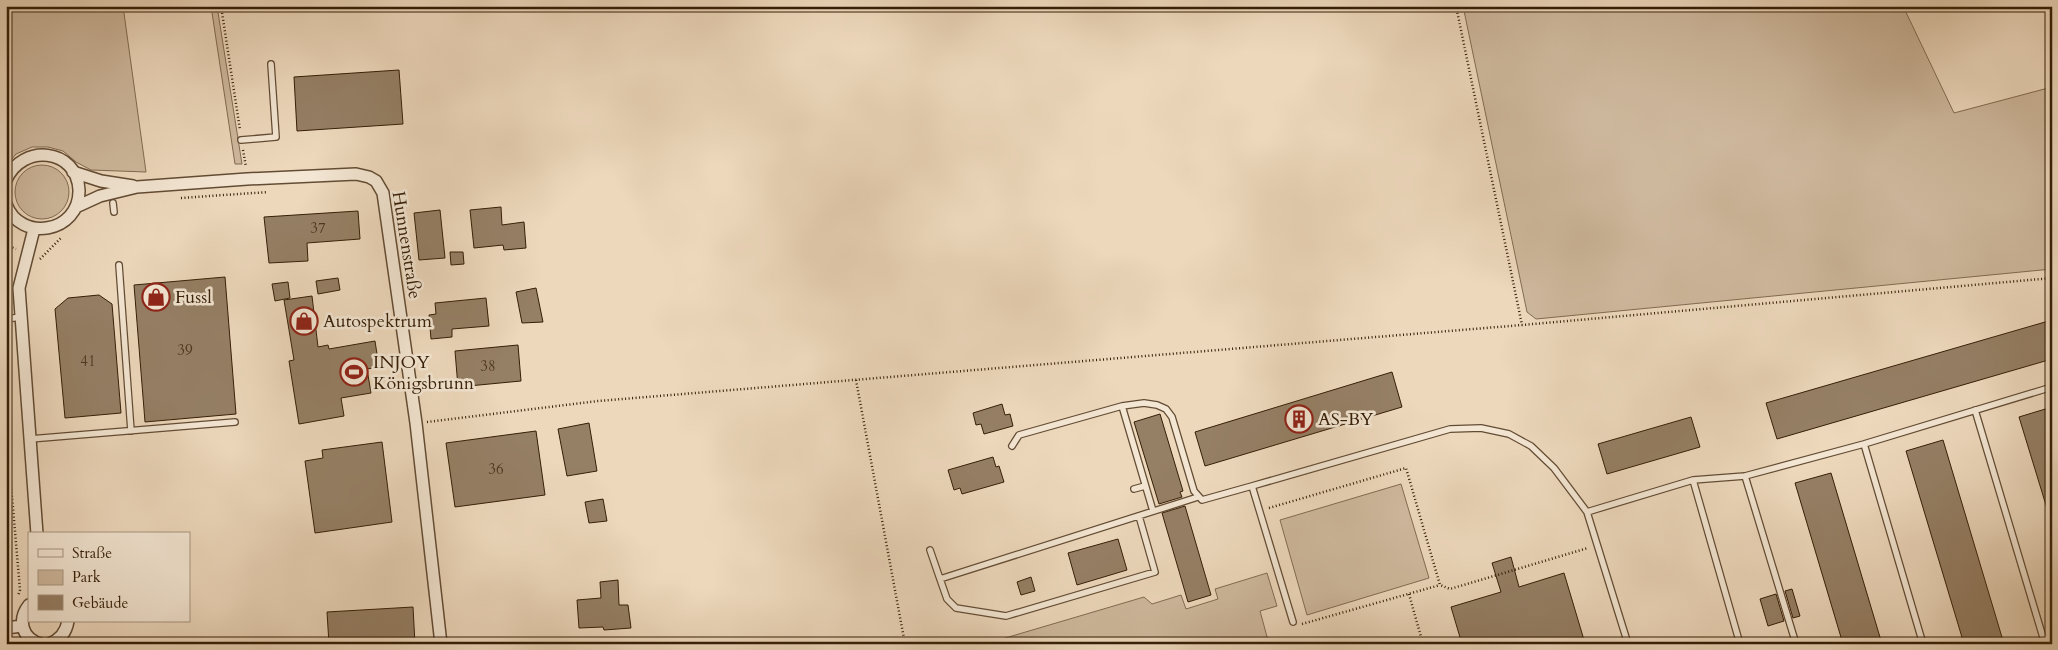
<svg xmlns="http://www.w3.org/2000/svg" width="2058" height="650" font-family="Cardo,serif">
<style>
.green{fill:#ceb89d;stroke:#826b52}
.building{fill:#957f65;stroke:#351e07}
.lines{fill:none;stroke-linecap:round;stroke-linejoin:round}
.lane-casing{stroke:#634c34;stroke-width:8}
.street-casing{stroke:#634c34;stroke-width:14}
.path{stroke:#351e07;stroke-width:2.5;stroke-dasharray:1 2.5;stroke-linecap:butt}
.lane{stroke:#f3e6d3;stroke-width:5.5}
.street{stroke:#f3e6d3;stroke-width:11}
.labels{text-anchor:middle;stroke-width:5;stroke-linejoin:round;paint-order:stroke}
.number-label{font-size:15px;fill:#4d361e}
.street-label{font-size:18px;fill:#351e07;stroke:#f3e6d3}
.poi-label{font-size:18px;fill:#351e07;stroke:#f3e6d3;text-anchor:start}
</style>
<rect width="100%" height="100%" fill="#edd8bc"/>
<filter id="stains"><feTurbulence type="fractalNoise" baseFrequency=".004" numOctaves="4"/><feColorMatrix values="0 0 0 0 .2 0 0 0 0 .09 0 0 0 0 .02 0 0 0 .5 -.17"/></filter>
<radialGradient id="worn" r=".72"><stop offset=".6" stop-color="#630" stop-opacity="0"/><stop offset="1" stop-color="#630" stop-opacity=".3"/></radialGradient>
<!-- green -->
<path class="green" d="M6 6H123L146 172 91 170 76 162 63 151 48 147H32L16 154 6 166Z
M211 6H217L242 164H235Z
M1463 6H1903L1954 113 2052 87V269L1536 319 1527 312Z
M15 192a27 27 0 1 1 54 0a27 27 0 1 1-54 0Z
M1401 484 1429 578 1307 615 1280 520Z
M1267 573 1277 606 1260 611 1269 644H985L1144 597 1152 604 1181 595 1186 609 1218 599 1215 589Z"/>
<!-- building -->
<path class="building" d="M399 70 403 124 297 131 294 77Z
M501 207 502 225 524 222 526 248 504 250 503 245 474 248 470 210Z
M440 210 445 258 419 260 414 213Z
M358 211 360 239 307 243 308 261 269 263 264 217Z
M450 252H463L464 264 451 265Z
M225 277 236 414 145 422 134 285Z
M338 278 340 290 318 294 316 281Z
M288 282 290 298 275 301 272 284Z
M536 288 543 322 522 323 516 292Z
M99 295 112 304 121 413 65 418 55 309 68 298Z
M312 296 318 347 328 345 329 349 375 341 379 367 367 369 371 393 341 398 344 416 299 424 289 361 294 360 284 300Z
M486 298 489 326 452 329V337L431 339 429 315 436 314 435 303Z
M2052 320V359L1777 439 1766 403Z
M518 345 521 381 458 387 455 351Z
M1392 372 1402 407 1205 466 1195 432Z
M1002 404 1005 415 1010 414 1013 426 984 434 981 424 976 425 973 413Z
M2052 407V515H2049L2019 417Z
M1160 414 1183 491 1180 492 1182 497 1159 504 1134 422Z
M1691 417 1700 447 1607 474 1598 444Z
M589 423 597 471 567 476 558 429Z
M536 431 545 495 455 507 446 443Z
M1943 440 2004 644H1964L1906 451Z
M382 442 392 522 315 533 305 461 323 458 322 450Z
M993 457 996 467 999 466 1004 482 962 494 960 488 954 490 948 470Z
M1831 473 1882 644H1843L1795 483Z
M603 499 607 521 589 523 585 502Z
M1185 506 1211 595 1188 602 1162 513Z
M1118 539 1127 570 1077 585 1068 553Z
M1511 557 1519 587 1564 573 1584 640 1571 644H1462L1451 607 1501 592 1492 563Z
M1031 577 1035 591 1021 595 1017 582Z
M618 580 619 605H628L631 628 604 630 603 627 579 628 577 600 601 598 600 582Z
M1792 589 1800 616 1793 618 1785 591Z
M1776 594 1784 621 1768 626 1760 599Z
M413 607 415 644H329L327 612Z"/>
<g class="lines">
<!-- lane casing -->
<g class="lane-casing">
<path id="lane" d="M241 140 276 137 271 64
M113 203 114 212
M119 265 131 431
M6 319 21 317
M1122 406 1153 511
M1975 410 2045 644
M30 439 235 422
M1864 444 1923 644
M1012 446 1019 435 1122 406 1144 403 1157 405 1166 409 1172 417 1194 491 1202 500 1252 486
M1745 476 1796 644
M1134 489 1145 486
M1587 512 1693 480
M1139 516 1155 572 1006 616 956 608 947 599 940 579 1198 497
M930 550 940 579
M1293 622 1252 486 1450 429 1481 428 1509 434 1531 446 1554 468 1587 512 1628 644
M1740 644 1693 480 1745 476 1864 444 2052 387"/>
</g>
<!-- street casing -->
<g class="street-casing">
<path id="street" d="M73 172 101 181 133 186
M6 180C22 143 77 148 79 190 80 233 20 243 6 204
M76 207 100 196 137 187 247 179 356 174 369 177 376 181 383 193 416 423 441 644
M34 229 19 288 37 534
M29 605C17 620 22 639 41 644
M6 628 22 626
M49 644C60 640 66 633 68 621"/>
</g>
<!-- path -->
<path class="path" d="M221 6 240 130
M1456 6 1522 325
M243 150 246 167
M181 198 268 192
M6 245 16 249
M40 259 62 237
M856 380 905 644
M427 422 598 401 1522 325 2052 278
M6 426 20 590 18 596
M1269 508 1406 468 1440 585 1450 589 1588 548
M1409 594 1423 644
M1302 624 1440 585"/>
<!-- lane -->
<use href="#lane" class="lane"/>
<!-- street -->
<use href="#street" class="street"/>
</g>
<!-- icons -->
<defs>
<g id="shop-ring" transform="scale(1.4375)"><circle r="9.5" fill="#f3e6d3" stroke="#8f2418" stroke-width="1.5"/><path d="M-5-2.5h2.3a2.7 3.5 0 0 1 5.4 0H5L5.5 6h-11ZM-1.5-2.5h3a1.5 2.3 0 0 0-3 0Z" fill="#8f2418"/></g>
<g id="stadium-ring" transform="scale(1.4375)"><circle r="9.5" fill="#f3e6d3" stroke="#8f2418" stroke-width="1.5"/><path d="M0-5a6.5 5 0 1 0 0 10a6.5 5 0 1 0 0-10ZM-3.5-1.8h7v3.6h-7Z" fill="#8f2418"/></g>
<g id="building-ring" transform="scale(1.4375)"><circle r="9.5" fill="#f3e6d3" stroke="#8f2418" stroke-width="1.5"/><path d="M-4-6H4V6H1V3H-1V6H-4ZM-2.5-4.3h1.7v1.8h-1.7ZM.8-4.3h1.7v1.8H.8ZM-2.5-1h1.7V.8h-1.7ZM.8-1h1.7V.8H.8Z" fill="#8f2418"/></g>
</defs>
<g fill-rule="evenodd">
<use href="#shop-ring" x="156" y="297"/>
<use href="#shop-ring" x="304" y="321"/>
<use href="#stadium-ring" x="354" y="372"/>
<use href="#building-ring" x="1299" y="419"/>
</g>
<g class="labels">
<!-- number labels -->
<g class="number-label">
<text x="318" y="233">37</text>
<text x="185" y="355">39</text>
<text x="88" y="366">41</text>
<text x="488" y="371">38</text>
<text x="496" y="474">36</text>
</g>
<!-- street labels -->
<g class="street-label">
<text transform="translate(407 245) rotate(81)" y="6">Hunnenstraße</text>
</g>
<!-- poi labels -->
<g class="poi-label">
<text x="175" y="303">Fussl</text>
<text x="323" y="327">Autospektrum</text>
<text x="373" y="368">INJOY<tspan x="373" dy="21">Königsbrunn</tspan></text>
<text x="1318" y="425">AS-BY</text>
</g>
</g>
<!-- margin -->
<rect width="2058" height="650" fill="none" stroke="#edd8bc" stroke-width="25"/>
<rect x="8" y="8" width="2043" height="635" fill="none" stroke="#351e07" stroke-width="2.5"/>
<rect x="12" y="12" width="2033" height="625" fill="none" stroke="#351e07"/>
<!-- legend -->
<rect x="28" y="532" width="162" height="90" fill="#f3e6d3" stroke="#a79681"/>
<rect x="38" y="549" width="25" height="8" fill="#f3e6d3" stroke="#a79681"/>
<text x="72" y="558" font-size="15" fill="#351e07">Straße</text>
<rect x="38" y="570" width="25" height="15" fill="#ceb89d" stroke="#a79681"/>
<text x="72" y="582" font-size="15" fill="#351e07">Park</text>
<rect x="38" y="595" width="25" height="15" fill="#957f65" stroke="#a79681"/>
<text x="72" y="608" font-size="15" fill="#351e07">Gebäude</text>
<rect width="100%" height="100%" filter="url(#stains)"/>
<rect width="100%" height="100%" fill="url(#worn)"/>
</svg>
